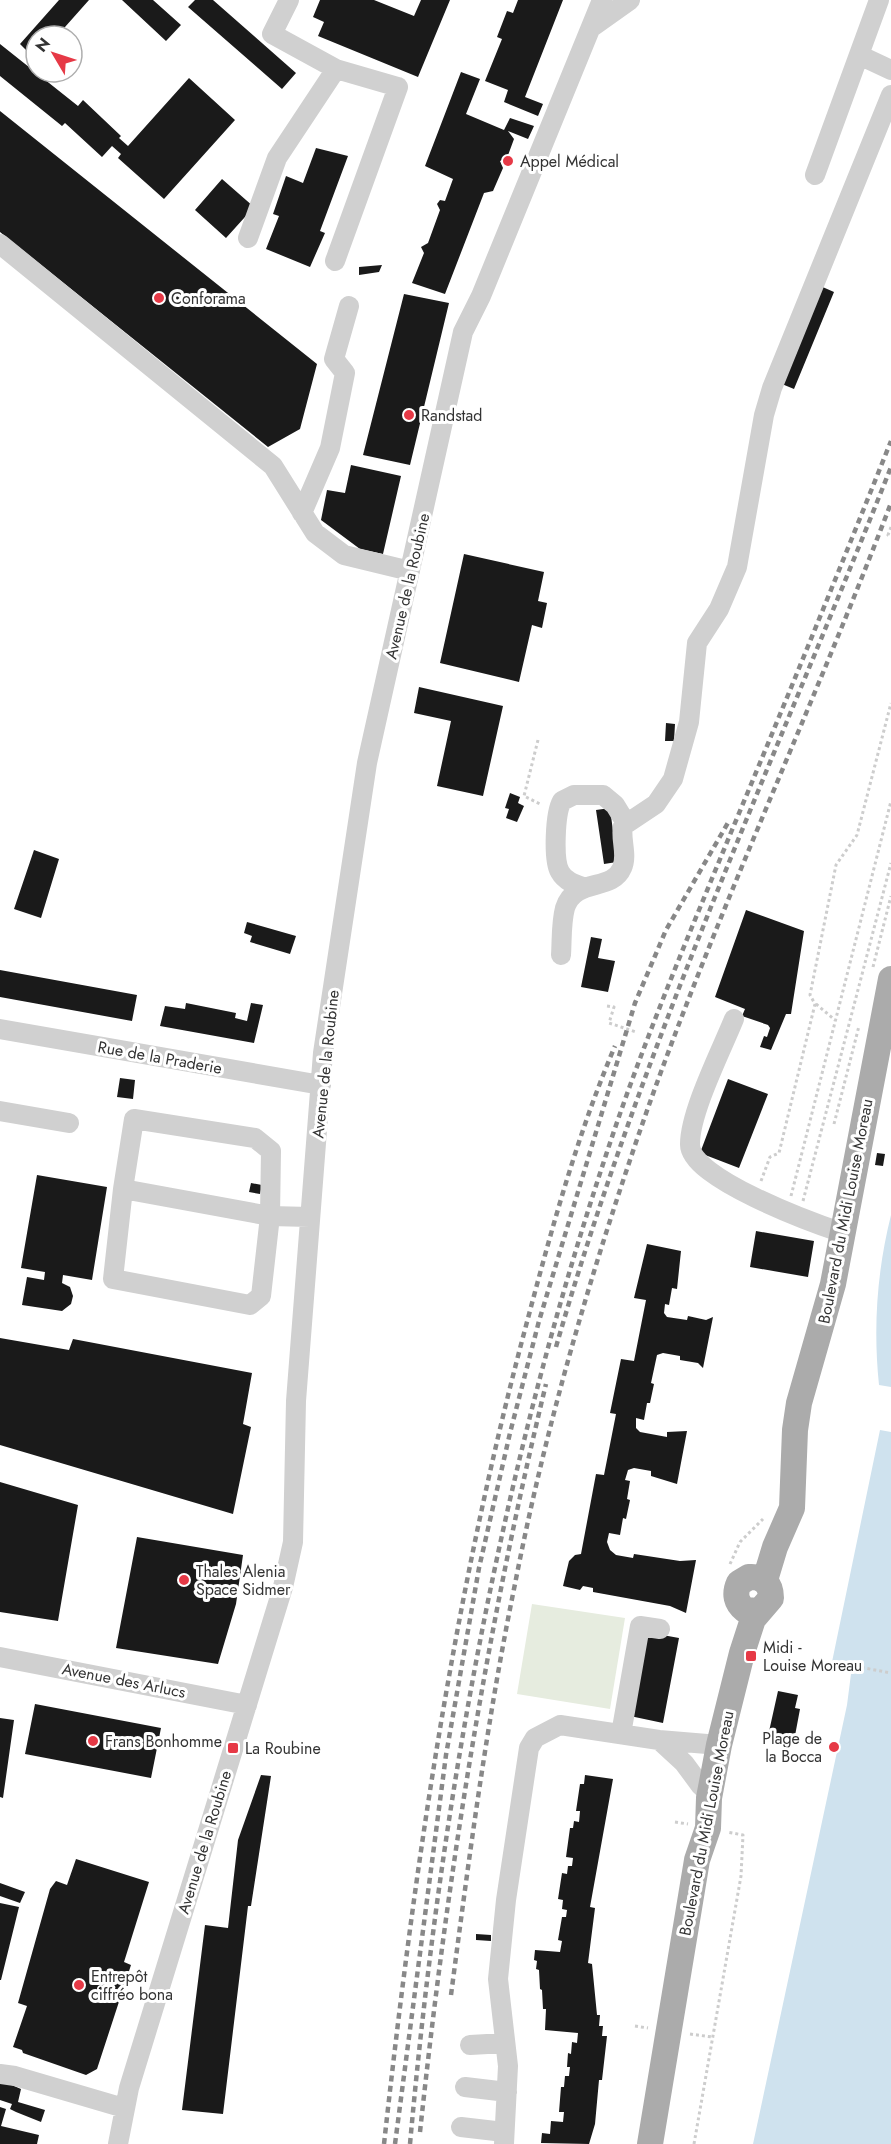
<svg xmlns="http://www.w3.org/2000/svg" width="891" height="2144" font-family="Jost,sans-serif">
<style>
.green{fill:#e6ecdf}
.water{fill:#cfe2ee}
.building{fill:#1a1a1a}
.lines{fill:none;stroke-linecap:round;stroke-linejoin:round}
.path{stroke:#cdcdcd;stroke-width:3;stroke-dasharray:3 3;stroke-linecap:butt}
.minor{stroke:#d0d0d0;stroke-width:20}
.major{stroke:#ababab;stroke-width:26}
.rail{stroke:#888;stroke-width:4.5;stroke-dasharray:6 4.5;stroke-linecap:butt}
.poi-dot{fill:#e63946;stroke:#fff;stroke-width:2}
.labels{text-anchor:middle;stroke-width:6;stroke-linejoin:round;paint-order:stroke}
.poi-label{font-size:16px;fill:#333;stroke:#fff;text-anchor:start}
.street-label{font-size:16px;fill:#333;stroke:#fff}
</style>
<rect width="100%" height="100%" fill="#fff"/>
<!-- green -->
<path class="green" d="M532 1604 625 1618 610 1709 517 1694Z"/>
<!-- water -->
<path class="water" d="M891 1215V1387L879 1385C873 1327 877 1271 891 1215Z
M880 1430 891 1432V2144H753L847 1705 851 1674 832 1662Z"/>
<!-- building -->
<path class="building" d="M59 0H89L57 36H36V60L20 44Z
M122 0H153L181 25 166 41Z
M195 0H213L296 73 282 89 188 7Z
M320 0H374L414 16 421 0H450L418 77 318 36 324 22 313 17Z
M518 0H563L525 97 543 104 538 116 504 102 508 90 485 81 502 39 497 37 507 11 513 13Z
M0 44 78 106 83 100 121 136 119 138 128 146 189 78 235 120 164 199 118 158 121 154 112 146 102 157 65 123 62 126 0 76Z
M461 72 480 79 466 114 504 130 510 118 534 126 528 139 508 131 514 139 507 158 500 161 503 168 493 191 484 193 445 294 412 283 424 253 421 247 428 243 440 210 437 204 440 200 445 201 453 179 425 166Z
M0 111 317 364 300 429 268 447 0 232Z
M316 148 348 156 320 231 325 233 310 267 266 249 279 216 273 214 286 176 303 183Z
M222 179 254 207 226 238 195 210Z
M382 265 379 272 359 275V267Z
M818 285 834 292 794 389 777 382Z
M404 294 449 303 410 465 363 455Z
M351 465 401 476 383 554 360 549 321 520 327 490 345 493Z
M464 554 544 572 538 601 547 603 542 628 532 625 519 682 440 663Z
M419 687 503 706 483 796 437 786 451 721 414 713Z
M666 723 675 724 674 741H665Z
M510 793 520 797 518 803 524 806 517 822 506 818 509 809 505 808Z
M610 808 617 862 604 864 596 810Z
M34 850 59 859 41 918 14 909Z
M746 910 804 931 791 1014H786L771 1050 760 1047 764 1036 767 1037 770 1028 768 1025 742 1016 745 1009 715 997Z
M247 922 296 936 290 954 250 942 252 936 244 933Z
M591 937 602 939 598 958 615 961 608 992 581 987Z
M0 970 137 995 132 1021 0 997Z
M186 1003 236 1013 235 1018 247 1021 251 1003 263 1005 254 1043 160 1026 165 1006 185 1009Z
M120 1078 135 1080 133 1099 117 1097Z
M728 1079 768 1094 739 1168 700 1153Z
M877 1153 885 1154 883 1166 875 1165Z
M37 1175 107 1187 92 1280 63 1275 62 1283 70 1287 73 1296 71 1304 62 1311 22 1305 27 1277 44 1280 45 1272 21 1268Z
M251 1183 262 1185 260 1194 249 1192Z
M756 1231 814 1241 808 1277 750 1267Z
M647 1244 681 1251 677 1289 672 1288 669 1305 665 1304 664 1313 667 1317 687 1320 688 1316 706 1320 713 1317 703 1368 698 1363 680 1360V1356L663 1353 657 1355 651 1383 654 1384 650 1403H647L644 1420 636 1418V1428L640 1432 667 1437V1432L687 1431 677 1484 651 1476V1471L634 1468 628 1470 625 1480 630 1481 627 1499 630 1500 626 1519 623 1518 620 1535 609 1533 607 1542 610 1550 616 1555 633 1558 634 1554 680 1561 696 1560 686 1613 670 1606 593 1592V1588L583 1586 580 1590 563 1586 569 1561 575 1555 581 1554 596 1474 604 1475 616 1414 610 1413 621 1359 634 1361 646 1300 634 1298Z
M0 1338 69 1350 73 1339 252 1373 243 1424 251 1427 233 1514 0 1445Z
M0 1482 78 1505 58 1621 0 1612Z
M137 1537 243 1555 236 1604 218 1664 116 1648Z
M646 1632 679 1638 663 1723 630 1716Z
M778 1691 798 1695 795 1708 800 1709 794 1741 768 1736Z
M35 1704 161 1728 151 1778 25 1754Z
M0 1718 14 1720 3 1798 0 1797Z
M261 1775 271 1776 251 1906H248L223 2114 182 2110 205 1925 228 1928 238 1840Z
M585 1775 613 1779 590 1907 595 1908 588 1963 592 1964 597 2015H600L599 2026H603L602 2036H607L602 2080H599L595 2124 589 2144 541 2143 542 2133 550 2134 551 2121 563 2122 564 2112H559L561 2087H564L565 2076H569L570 2067H567L568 2053 571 2054 572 2042 577 2043 578 2033 545 2030 546 2009H543L542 1990 540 1989 539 1970 536 1969 537 1961 534 1960 535 1950 560 1952 562 1941 558 1940 562 1917H566L567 1910 562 1909 563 1900 558 1899 562 1873 567 1874 568 1866H572L573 1858 566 1857 570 1828H573L574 1821 579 1822 580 1811H576L580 1784H584Z
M76 1859 149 1882 124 1962 131 1965 97 2069 86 2075 23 2053 22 2050 13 2047 27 2006 18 2003 50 1889 56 1881 67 1885Z
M0 1883 25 1892 20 1903 0 1896Z
M0 1903 19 1907 1 1980H0Z
M476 1934 491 1935V1941L476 1940Z
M0 2080 21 2089 18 2102 45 2110 41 2122 16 2112 10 2109 12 2104 0 2100Z
M0 2107 6 2109 1 2126 39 2135 37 2144H0Z"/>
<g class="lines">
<!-- path -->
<path class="path" d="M891 527 888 535 891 536
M538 740 524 796 542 805
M873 967 891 896
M816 1004 835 1020
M607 1006 614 1007 609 1023 636 1032
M834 1124 859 1026
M761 1181 770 1157 779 1153 815 1004 810 995 836 865 857 835 891 703
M791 1196 891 801
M803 1201 891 863
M730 1564 740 1542 763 1519
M832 1662 891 1673
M675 1822 688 1824
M635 2026 648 2028
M690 2034 712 2037
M694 2144 741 1876 743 1835 727 1832"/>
<!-- minor -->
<path class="minor" d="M592 27 630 0
M859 55 891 70
M815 175 879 0
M248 238 277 158 336 69 272 34 289 0
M0 244 273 466 315 533 344 555 410 571
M335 261 398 87 336 69
M302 513 330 448 345 373 334 359 349 306
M583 887C574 884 565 881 560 872 553 860 555 813 562 801L574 795H603L615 805 626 823
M561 955C562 940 561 923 565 908 575 877 612 892 622 868 628 855 620 839 623 826L656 804 673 779 689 722 697 643 719 609 737 567 764 415 772 388 891 95
M734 1019C721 1051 690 1112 690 1144 689 1178 813 1223 843 1233
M0 1029 321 1085
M0 1111 69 1123
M123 1189 134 1119 255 1138 271 1151 270 1216 261 1296 250 1305 113 1279 123 1189 270 1216 310 1217
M0 1657 247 1705
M621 1734 640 1626 660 1629
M659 1740 684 1763 701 1786
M470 2045 505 2043
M0 2074 15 2076 124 2108
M465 2087 507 2092
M461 2127 504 2132
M118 2144 129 2088 283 1587 293 1542 296 1401 323 1053 367 763 463 332 481 296 602 0
M504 2144 508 2066 498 1979 506 1900 529 1748 535 1738 560 1725 659 1740 719 1745"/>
<!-- major -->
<path class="major" d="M765 1580 775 1547 792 1508 795 1430 799 1403 833 1284 891 979
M650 2144 697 1860 708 1828 709 1798 719 1745 742 1653 753 1619 771 1598C771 1584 763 1576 749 1577L739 1583C734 1594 736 1603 745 1610L758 1611"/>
<!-- rail -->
<path class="rail" d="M556 1347C643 1044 775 759 891 467
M451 1995C469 1858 487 1720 515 1584 543 1440 583 1299 630 1160 705 936 807 723 891 503
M420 2132C447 1880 486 1631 546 1384
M384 2144C414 1872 453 1602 523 1337 549 1239 575 1140 615 1046
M395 2144 446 1755 479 1568 510 1433 539 1321 635 1003 666 930 729 821
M410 2144C440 1809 500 1475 606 1155 642 1045 688 937 732 830 786 701 839 571 891 441"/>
</g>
<!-- markers -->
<g class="poi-dot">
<circle cx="508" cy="161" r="6"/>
<circle cx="159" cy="298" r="6"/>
<circle cx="409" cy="415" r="6"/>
<circle cx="184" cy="1580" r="6"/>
<rect x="745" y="1650" width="12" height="12" rx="3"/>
<circle cx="93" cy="1741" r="6"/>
<circle cx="834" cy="1747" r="6"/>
<rect x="227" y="1742" width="12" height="12" rx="3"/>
<circle cx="79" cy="1985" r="6"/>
</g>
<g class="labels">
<!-- poi labels -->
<g class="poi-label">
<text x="520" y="167">Appel Médical</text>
<text x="171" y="304">Conforama</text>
<text x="421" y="421">Randstad</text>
<text x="196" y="1577">Thales Alenia<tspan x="196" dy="18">Space Sidmer</tspan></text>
<text x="763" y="1653">Midi -<tspan x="763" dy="18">Louise Moreau</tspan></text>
<text x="822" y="1744" text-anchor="end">Plage de<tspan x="822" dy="18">la Bocca</tspan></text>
<text x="105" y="1747">Frans Bonhomme</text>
<text x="245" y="1754">La Roubine</text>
<text x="91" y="1982">Entrepôt<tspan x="91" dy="18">ciffréo bona</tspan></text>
</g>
<!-- street labels -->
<g class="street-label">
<text transform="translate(407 586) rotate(-77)" y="6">Avenue de la Roubine</text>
<text transform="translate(160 1057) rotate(10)" y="6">Rue de la Praderie</text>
<text transform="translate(325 1064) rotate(-84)" y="6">Avenue de la Roubine</text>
<text transform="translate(845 1211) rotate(-79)" y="6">Boulevard du Midi Louise Moreau</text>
<text transform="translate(124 1680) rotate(11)" y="6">Avenue des Arlucs</text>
<text transform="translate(706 1823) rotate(-79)" y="6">Boulevard du Midi Louise Moreau</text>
<text transform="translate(204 1842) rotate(-73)" y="6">Avenue de la Roubine</text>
</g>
</g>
<!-- north arrow -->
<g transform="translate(54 54) rotate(309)"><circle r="28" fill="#ffffff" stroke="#adadad" stroke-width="1.5"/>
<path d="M0-4.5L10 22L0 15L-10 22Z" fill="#e63946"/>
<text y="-9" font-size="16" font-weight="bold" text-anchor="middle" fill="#333333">N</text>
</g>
</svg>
